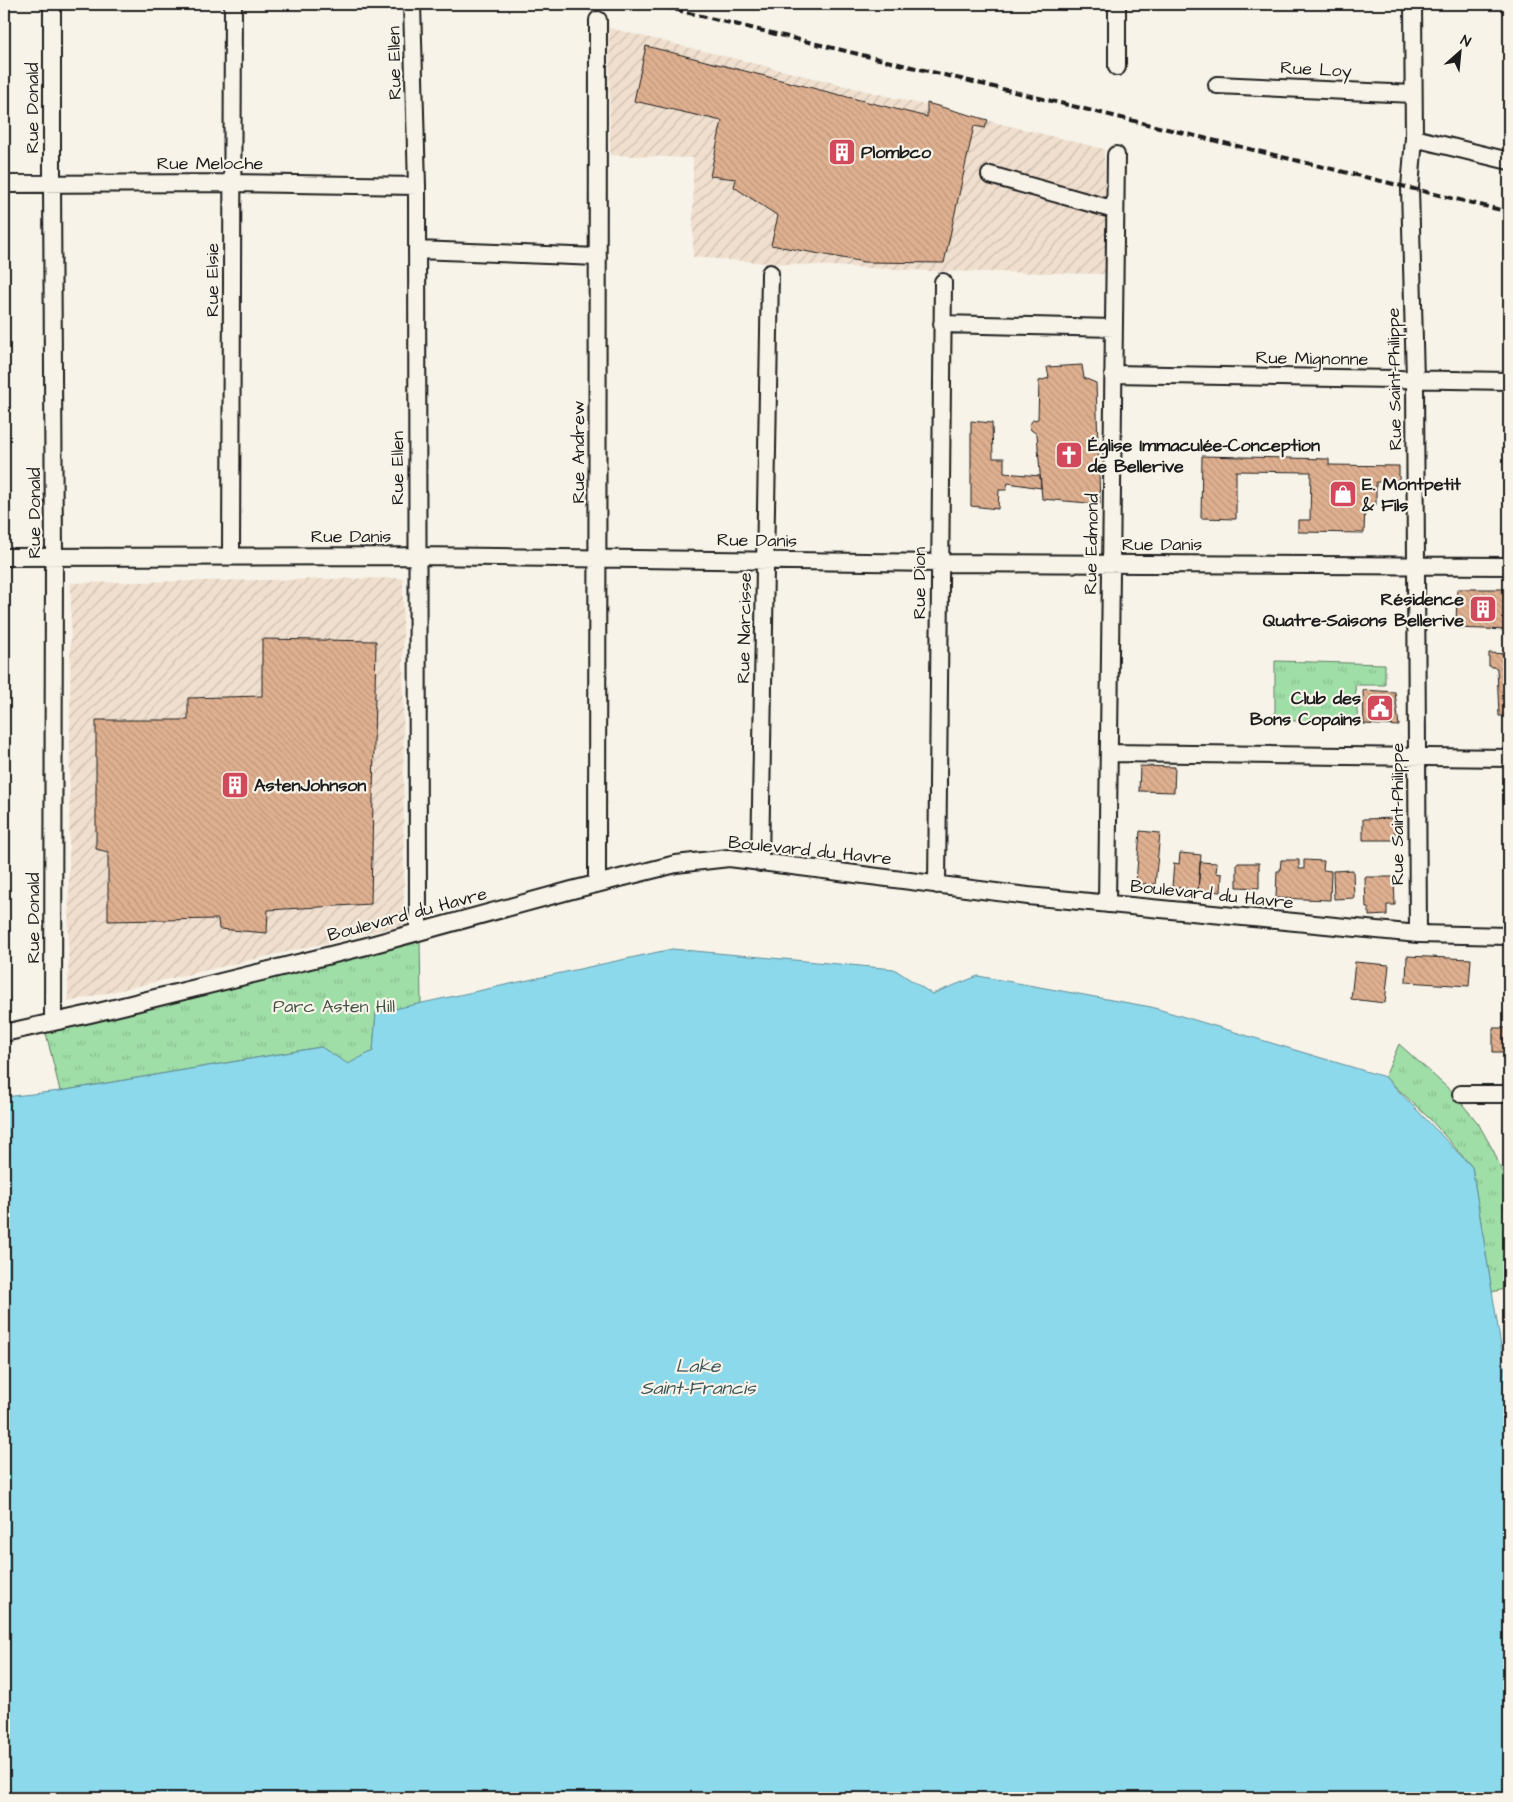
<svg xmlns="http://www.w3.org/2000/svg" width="1513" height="1802" font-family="'Architects Daughter',sans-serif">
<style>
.industrial{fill:url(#industrial-furrows)}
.park{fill:url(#park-tufts);stroke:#5e7d62}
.water{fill:#8cd9ec;stroke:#5f8d99}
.building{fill:url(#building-back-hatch);stroke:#1c1c1c}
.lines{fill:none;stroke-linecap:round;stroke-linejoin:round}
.minor-casing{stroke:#1c1c1c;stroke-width:20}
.minor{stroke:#f7f3e8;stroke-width:16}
.rail{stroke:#1c1c1c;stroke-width:4;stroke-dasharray:8 4;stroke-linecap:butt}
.labels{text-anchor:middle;stroke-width:4.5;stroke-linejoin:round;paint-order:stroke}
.street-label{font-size:18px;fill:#1c1c1c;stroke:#f7f3e8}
.poi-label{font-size:18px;font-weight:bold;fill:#1c1c1c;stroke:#f7f3e8;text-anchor:start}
.park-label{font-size:18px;fill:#435646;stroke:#f7f3e8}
.water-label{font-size:19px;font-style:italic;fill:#3e555a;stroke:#f7f3e8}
</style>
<defs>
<pattern id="industrial-furrows" width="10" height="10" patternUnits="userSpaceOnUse" patternTransform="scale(1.25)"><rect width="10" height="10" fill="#f0dfce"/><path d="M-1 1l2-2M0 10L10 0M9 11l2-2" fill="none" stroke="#cdbfb0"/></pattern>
<pattern id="park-tufts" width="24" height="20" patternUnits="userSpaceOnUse" patternTransform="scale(1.25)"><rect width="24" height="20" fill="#9fdea7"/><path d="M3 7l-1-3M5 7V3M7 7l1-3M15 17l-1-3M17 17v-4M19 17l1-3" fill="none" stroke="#88be8f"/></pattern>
<pattern id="building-back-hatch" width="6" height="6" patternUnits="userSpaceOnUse" patternTransform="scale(1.25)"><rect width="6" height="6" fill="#dfb090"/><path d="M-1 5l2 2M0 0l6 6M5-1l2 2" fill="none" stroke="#bf977c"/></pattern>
</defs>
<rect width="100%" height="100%" fill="#f7f3e8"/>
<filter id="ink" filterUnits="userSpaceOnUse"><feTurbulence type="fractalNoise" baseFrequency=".02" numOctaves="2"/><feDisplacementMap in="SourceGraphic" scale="10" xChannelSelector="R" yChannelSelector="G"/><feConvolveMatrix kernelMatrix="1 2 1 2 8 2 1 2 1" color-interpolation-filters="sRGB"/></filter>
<g filter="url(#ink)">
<!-- industrial -->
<path class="industrial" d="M609 28 1104 149 1107 274 931 271 767 263 693 257V158L610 155Z
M403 578 404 925 68 1002 71 583Z"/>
<!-- park -->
<path class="park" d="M1275 661 1385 664V685H1355L1358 724 1275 720Z
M420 940 421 1004 376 1013 373 1051 348 1065 321 1047 60 1091 46 1033Z
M1399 1044 1452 1092 1478 1123 1494 1152 1509 1189V1288L1492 1292 1472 1167 1430 1119 1385 1077Z"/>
<!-- water -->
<path class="water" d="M672 949 894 969 932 994 978 976 1151 1007 1385 1077 1472 1167 1509 1396V1798H4V1097L60 1091 321 1047 348 1064 373 1051 376 1013Z"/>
<!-- building -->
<path class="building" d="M646 46 927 117V103L988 120 985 128 974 126 944 263 864 262 771 245 778 216 734 187 736 179 710 176 722 121 634 101Z
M1082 365 1084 378 1096 383 1100 504 1042 499 1037 434 1031 430 1029 425 1033 420 1038 419 1039 381 1049 378 1047 367Z
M971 421 992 423 993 458H1004V473L1040 476 1041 488 1008 483 1006 490H999L998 509 971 506Z
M1202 456 1329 459V465L1399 466V482H1376V505H1365L1364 533 1298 532V520H1310L1311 472 1236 471V519L1201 518Z
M1457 589H1509V630L1456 628Z
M262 639 376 641 371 904 268 910 267 933 219 929 218 919 108 921V852L96 849V720H188V698L262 696Z
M1489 653 1509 654V716H1499L1497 668 1489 666Z
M1363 690 1395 692 1399 726 1364 724Z
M1140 766 1175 767 1174 792 1139 791Z
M1395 818V840H1363V819Z
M1140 831 1160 833 1155 885 1136 883Z
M1180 853 1201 855 1198 890 1172 887 1174 863 1179 864Z
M1281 860H1299V869H1304V860L1324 861 1323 870 1331 871 1330 900 1276 898 1277 871H1280Z
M1200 862 1217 863 1216 873 1222 874 1221 892 1198 890Z
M1237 863H1259V888L1237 887Z
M1353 870 1354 898 1334 899 1333 871Z
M1365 877H1394L1395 905H1387V915L1369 916V908H1366Z
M1407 956 1471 959 1469 986 1406 982Z
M1355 962 1389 965 1385 1003 1351 999Z
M1493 1028H1509V1052H1493Z"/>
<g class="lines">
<!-- minor casing -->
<g class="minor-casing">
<path id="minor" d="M52 4V183L54 557 53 1022
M412 4 417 186 418 932
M1413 4 1414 138 1410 188 1415 380 1418 934
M1117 67V4
M1217 85 1413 94
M1414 138 1509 161
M990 175 1115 210
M4 184 233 183 417 186
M417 250 598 257
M942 324 1114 328
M1113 374 1509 381
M231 556 233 4
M4 557 418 556 939 563 1509 566
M1109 753 1509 758
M760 863 770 273
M597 884 598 20
M937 885 943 282
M1107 904 1116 155
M4 1033 90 1014 367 946 572 890 676 864 729 858 1028 896 1418 934 1509 936
M1461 1094H1509"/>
</g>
<!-- minor -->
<use href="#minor" class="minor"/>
<!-- rail -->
<path class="rail" d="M652 4 1509 212"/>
</g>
</g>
<!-- icons -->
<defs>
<g id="building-square" transform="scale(1.4375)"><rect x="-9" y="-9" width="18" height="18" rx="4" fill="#d1495b" stroke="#f7f3e8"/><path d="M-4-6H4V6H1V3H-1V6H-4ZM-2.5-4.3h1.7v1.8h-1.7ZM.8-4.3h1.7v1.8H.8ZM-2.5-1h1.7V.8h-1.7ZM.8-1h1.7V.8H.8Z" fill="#fff"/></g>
<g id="church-square" transform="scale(1.4375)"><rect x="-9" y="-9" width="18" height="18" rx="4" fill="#d1495b" stroke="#f7f3e8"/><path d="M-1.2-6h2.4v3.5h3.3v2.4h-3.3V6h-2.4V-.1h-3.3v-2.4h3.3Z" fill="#fff"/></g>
<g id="shop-square" transform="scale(1.4375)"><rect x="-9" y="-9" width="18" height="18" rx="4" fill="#d1495b" stroke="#f7f3e8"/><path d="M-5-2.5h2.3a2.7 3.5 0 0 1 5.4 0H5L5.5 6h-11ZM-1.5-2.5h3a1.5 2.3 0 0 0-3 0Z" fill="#fff"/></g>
<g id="civic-square" transform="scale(1.4375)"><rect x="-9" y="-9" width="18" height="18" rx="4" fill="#d1495b" stroke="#f7f3e8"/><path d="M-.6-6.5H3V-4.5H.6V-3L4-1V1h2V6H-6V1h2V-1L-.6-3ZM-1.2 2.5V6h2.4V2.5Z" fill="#fff"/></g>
</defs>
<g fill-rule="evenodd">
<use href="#building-square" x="842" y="152"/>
<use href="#church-square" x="1069" y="455"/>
<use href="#shop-square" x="1343" y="494"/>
<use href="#building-square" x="1483" y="609"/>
<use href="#civic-square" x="1380" y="708"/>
<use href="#building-square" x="235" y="785"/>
</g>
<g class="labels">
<!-- street labels -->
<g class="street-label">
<text transform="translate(394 63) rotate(-91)" y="6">Rue Ellen</text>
<text transform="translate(1316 69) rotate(3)" y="6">Rue Loy</text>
<text transform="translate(32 108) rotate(-90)" y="6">Rue Donald</text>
<text x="210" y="169">Rue Meloche</text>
<text transform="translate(212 280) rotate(-90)" y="6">Rue Elsie</text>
<text transform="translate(1312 358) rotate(1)" y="6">Rue Mignonne</text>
<text transform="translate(1394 379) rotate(-91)" y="6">Rue Saint-Philippe</text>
<text transform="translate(578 452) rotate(-90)" y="6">Rue Andrew</text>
<text transform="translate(397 468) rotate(-90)" y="6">Rue Ellen</text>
<text transform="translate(34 513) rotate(-90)" y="6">Rue Donald</text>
<text x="351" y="542">Rue Danis</text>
<text transform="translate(757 540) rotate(1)" y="6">Rue Danis</text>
<text transform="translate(1091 544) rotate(-89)" y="6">Rue Edmond</text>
<text x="1162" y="550">Rue Danis</text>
<text transform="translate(919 583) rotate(-90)" y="6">Rue Dion</text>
<text transform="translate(744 628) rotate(-89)" y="6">Rue Narcisse</text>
<text transform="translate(1397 814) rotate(-90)" y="6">Rue Saint-Philippe</text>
<text transform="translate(810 850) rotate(6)" y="6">Boulevard du Havre</text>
<text transform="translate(1212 894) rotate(6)" y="6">Boulevard du Havre</text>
<text transform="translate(407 914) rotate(-15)" y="6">Boulevard du Havre</text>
<text transform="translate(33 918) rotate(-90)" y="6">Rue Donald</text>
</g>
<!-- poi labels -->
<g class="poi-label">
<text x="861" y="158">Plombco</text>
<text x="1088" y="451">Église Immaculée-Conception<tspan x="1088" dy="21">de Bellerive</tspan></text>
<text x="1362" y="490">E. Montpetit<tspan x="1362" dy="21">&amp; Fils</tspan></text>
<text x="1464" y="605" text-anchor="end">Résidence<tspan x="1464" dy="21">Quatre-Saisons Bellerive</tspan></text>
<text x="1361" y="704" text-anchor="end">Club des<tspan x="1361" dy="21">Bons Copains</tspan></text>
<text x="254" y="791">AstenJohnson</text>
</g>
<!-- park labels -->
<g class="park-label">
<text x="334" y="1012">Parc Asten Hill</text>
</g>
<!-- water labels -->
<g class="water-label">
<text x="698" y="1372">Lake<tspan x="698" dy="22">Saint-Francis</tspan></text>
</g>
</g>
<!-- margin -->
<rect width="1513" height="1802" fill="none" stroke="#f7f3e8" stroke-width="20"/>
<rect x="10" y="10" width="1493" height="1782" fill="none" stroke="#1c1c1c" stroke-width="2" filter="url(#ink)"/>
<!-- north arrow -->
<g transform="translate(1460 52) rotate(27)" stroke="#f7f3e8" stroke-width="4" paint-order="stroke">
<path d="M0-4L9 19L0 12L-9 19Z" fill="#1c1c1c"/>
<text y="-8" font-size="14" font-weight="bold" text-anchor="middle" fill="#1c1c1c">N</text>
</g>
</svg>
